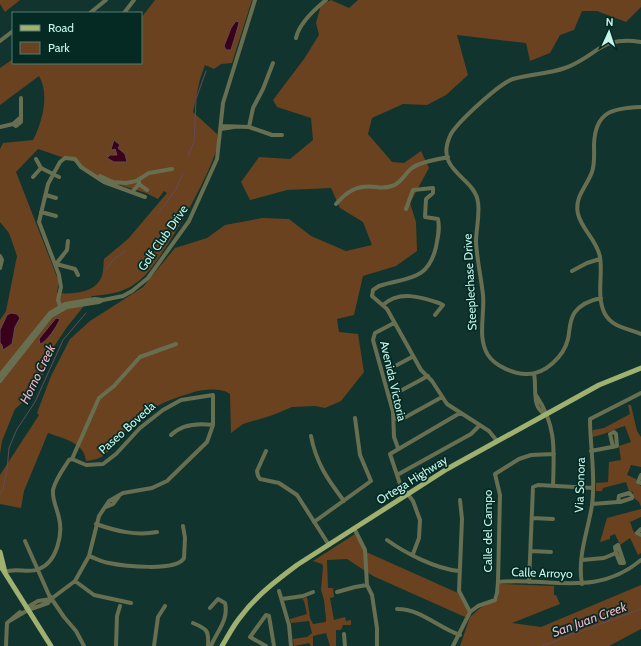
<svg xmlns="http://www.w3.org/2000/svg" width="641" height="646" font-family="Cabin,sans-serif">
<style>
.green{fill:#6a421f;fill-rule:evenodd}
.water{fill:#39021a;stroke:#634b59}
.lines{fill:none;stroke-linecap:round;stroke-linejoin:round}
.stream{stroke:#634b59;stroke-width:1}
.minor{stroke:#676f50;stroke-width:4}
.major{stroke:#a0b06f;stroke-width:5}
.labels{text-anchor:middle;stroke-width:3.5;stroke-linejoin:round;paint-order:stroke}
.street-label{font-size:12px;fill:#c4f6eb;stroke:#052a24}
.water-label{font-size:13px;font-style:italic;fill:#f5b0c4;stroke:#052a24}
</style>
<rect width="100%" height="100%" fill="#11342e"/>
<!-- green -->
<path class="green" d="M0 0H20L5 12 0 4Z
M155 0H252L232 63 221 64 214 69 205 65 200 79 193 112 217 134C217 138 218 143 217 146 213 171 160 265 140 280 124 293 112 294 92 296L67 327 55 345 39 383 30 396 15 409 2 441 0 454V320L6 311 17 256 9 233 0 222V149L3 143 33 140C42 123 50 94 39 76L0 105V68L13 59V63H141V18ZM38 149 76 162 106 181 146 193 158 199 164 191 167 193 128 239 104 259C103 266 104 274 100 280 92 294 70 294 57 293L59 282 16 172Z
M331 0 349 8 358 0H641V7L626 22 597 11H582L574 30 560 35 550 53 530 61 526 43 457 35 468 75 446 95 427 105 403 104 372 118 368 134 392 162 404 163 421 151 429 168 410 203 416 222 417 251 396 266 363 276 354 315 337 319 339 332 358 334 364 372 341 401 325 408 315 406 292 407 273 415 243 424 231 433 230 394C221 388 204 389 194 392 178 397 161 402 147 413 136 420 126 430 118 440 107 453 105 459 86 461 84 442 64 439 48 433L24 491 21 508 0 504V475L39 415 37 413 51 376 70 339 90 321 143 287 175 248 207 238 225 225 262 218 289 219 311 236 346 251 372 245 363 222 340 208 331 188 287 190 250 200 241 182 259 157 290 159 313 140 311 118 277 107 273 100 304 59 319 35 316 23 321 5Z
M628 405H631L637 431 641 437V467L631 465 627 475 636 479V483L641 486V507L639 502 634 498 633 492 629 491 626 482 603 488 602 491H596V483L608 482 609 462 621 460 619 446 631 442 625 426C613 429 605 435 592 437L593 430 604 428 630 414Z
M641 509V517L630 522C633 529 632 533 641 537V553L638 555 630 538 620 545 615 534 610 536V539L600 542 607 518Z
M355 534 364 551 458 593 468 612 465 617 373 576 347 559 327 560 328 588H333L334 597 330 598 334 620 345 617 346 621 351 620V625H343L341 630H336V646H330L326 633 313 636V646H311L309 643 294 646 293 639 307 637 312 633 309 621 291 623 290 619 307 614 304 601 302 599 307 597 310 618 313 624 326 622V619L324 600 321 590 323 566 322 564 313 561Z
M500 584 554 586V595H556L560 604 512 623 541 627 641 585V629L609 646H460L470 617 479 609 498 598Z"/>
<!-- water -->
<path class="water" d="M236 21 239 22C239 25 232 46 231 50H226L224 46 231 28Z
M114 140 120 145 118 148 125 154 127 162H114L107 158 110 155H117L115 149 112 150 111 149Z
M11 313 17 314 20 318 15 327 12 344 3 350 2 345 0 343V330L7 315Z
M56 318 60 319C57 326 47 342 40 344L39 339Z"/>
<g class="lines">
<!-- stream -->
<path class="stream" d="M188 156 194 142 196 99 206 71
M158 214 176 189 183 173
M107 269 112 261 125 251
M0 494 3 489 7 470 9 448 17 429 35 402 63 340 86 313
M542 646 641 609"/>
<!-- minor -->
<path class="minor" d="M90 13 106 0
M124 13 134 0
M296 38C299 23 315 9 326 0
M0 41 13 31
M641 107C613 108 595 111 594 145 594 154 595 163 592 172 587 186 574 197 578 214 582 230 597 240 600 257 603 275 596 297 605 314 613 328 628 328 641 334
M13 124 21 117
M221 126 249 127 272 135H282
M0 127 13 124 16 126 21 122V98
M249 127 253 108 263 89 273 63
M221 129 234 127
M36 159 41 168
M100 176 113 182 126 183 136 181 149 173 172 169
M33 177 41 168 59 177
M139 184 147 190
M133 191 139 184V180
M46 195 56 198
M336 204C348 190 358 185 376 187 382 188 386 188 392 186 402 183 404 174 412 168 422 161 436 160 448 157
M406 209 413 190 433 188V193L426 199 425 217 438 219C440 230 438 236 436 247 428 281 408 277 379 286L373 290 372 296 387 309 421 370 432 381 447 404 489 431 497 441
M41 212 56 216
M0 256 2 260 0 268
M56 264 67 250 68 241
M56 264 75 269 78 275
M572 271 587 263 600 259
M601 298C591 300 582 303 575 312 569 320 570 330 568 339 564 356 545 375 526 374 514 374 495 366 488 355 477 338 485 314 483 295 481 277 477 260 476 242 476 229 480 216 478 202 475 177 434 171 450 136 455 124 500 83 513 79 530 74 548 74 565 68 596 57 601 35 641 42
M383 305C399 290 421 297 439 303L443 305 435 315
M61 308 58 300 61 287 59 275 39 222 48 184 60 162 65 158 75 159 81 167 104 182 145 197
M394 323 375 333 373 340 393 412 394 437 398 448
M397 365 412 357
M534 374C537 387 531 407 545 414
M0 375 50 313 65 304 95 299 103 300 123 296 132 291 148 278 189 221 217 159 223 103 255 0
M0 381 51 316 67 307 99 302 103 300
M536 395C557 426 554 451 553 486
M389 397 428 376
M394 419 404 418 442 397
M171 435C182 424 198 423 213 425
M311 436C316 463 328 480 344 501
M266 451 257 471 258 476 260 479 279 483 297 495 329 545
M591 451 617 446 616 434 614 432 610 434 613 447
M397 475 471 434 480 425
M641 475 638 482 641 483
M460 500 462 519 459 591 470 612
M592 504 618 502H620L632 498V496L629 493 619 496 618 502
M106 507 113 504 119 496
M532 518 553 519
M314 522 371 481 360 455 355 418
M96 524C116 531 136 536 157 532
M354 528 365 550 367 585 372 595 377 628V646
M641 529 637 533 641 535
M387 540C405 553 436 569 459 571
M25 541 49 595 64 617 76 631 84 646
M531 551 551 552
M413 554 419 538 420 520 413 501 400 484 390 454 460 413
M89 556C95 558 102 562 109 563 123 566 177 572 184 558L185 538 183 526
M582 560 604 558 616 553 620 563H624L618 545 615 547 616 553
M5 572C16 567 28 574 39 569 57 562 63 534 59 518 57 508 52 500 53 490 55 480 63 469 69 460L72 459 99 398 114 386 140 357 176 344
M75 581 94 595 131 603
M498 582 500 495 495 474 519 459 531 455 554 454
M529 582 533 487 538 485 593 488
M582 584C577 557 588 531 592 505 596 476 590 448 590 419L641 393
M279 591 289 625 291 646
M337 592 355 587 367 585
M282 599 303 596 313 592
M26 608 38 601 51 599
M210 608 218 599 225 603C229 620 217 631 211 646
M397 609C421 609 437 627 460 635
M11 620 28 610 48 603 51 599 75 581 89 556 99 516 109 501 123 493 152 488 167 481 207 442 213 425V395L181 400 163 410 140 428 116 454 103 464 86 465 72 459
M193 623C207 629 209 630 208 646
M344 634 345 646
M6 646 7 623 20 612
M116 646 117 616 120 606
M154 646 158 617 165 606
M266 646 250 637 266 615 269 616 274 646
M453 646 470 612 478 606 495 600 497 593 498 582C550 577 596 598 641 560"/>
<!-- major -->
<path class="major" d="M0 552 5 572
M0 565 51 646
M222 646C228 636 234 624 242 615 257 595 277 580 297 565L447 469 599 385 641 368"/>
</g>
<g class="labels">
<!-- street labels -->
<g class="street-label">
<text transform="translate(163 238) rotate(-55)" y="4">Golf Club Drive</text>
<text transform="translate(470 282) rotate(-93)" y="4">Steeplechase Drive</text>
<text transform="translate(393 381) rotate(77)" y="4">Avenida Victoria</text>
<text transform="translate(127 428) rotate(-42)" y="4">Paseo Boveda</text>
<text transform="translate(412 480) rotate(-32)" y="4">Ortega Highway</text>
<text transform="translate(580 485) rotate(-88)" y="4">Via Sonora</text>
<text transform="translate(488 531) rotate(-90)" y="4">Calle del Campo</text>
<text transform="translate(542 573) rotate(2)" y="4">Calle Arroyo</text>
</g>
<!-- water labels -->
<g class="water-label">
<text transform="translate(37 374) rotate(-64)" y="5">Horno Creek</text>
<text transform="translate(589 619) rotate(-20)" y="5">San Juan Creek</text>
</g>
</g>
<!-- legend -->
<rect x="12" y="12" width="130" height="52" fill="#052a24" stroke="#517c74"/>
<rect x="20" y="25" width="20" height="6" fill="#a0b06f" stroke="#517c74"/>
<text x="48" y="32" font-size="12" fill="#c4f6eb">Road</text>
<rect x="20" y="42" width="20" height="12" fill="#6a421f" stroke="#517c74"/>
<text x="48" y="52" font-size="12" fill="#c4f6eb">Park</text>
<!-- north arrow -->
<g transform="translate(609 32) rotate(3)" stroke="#052a24" stroke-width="3" paint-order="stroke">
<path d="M0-3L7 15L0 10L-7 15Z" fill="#c4f6eb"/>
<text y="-6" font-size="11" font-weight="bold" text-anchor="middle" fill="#c4f6eb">N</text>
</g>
</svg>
